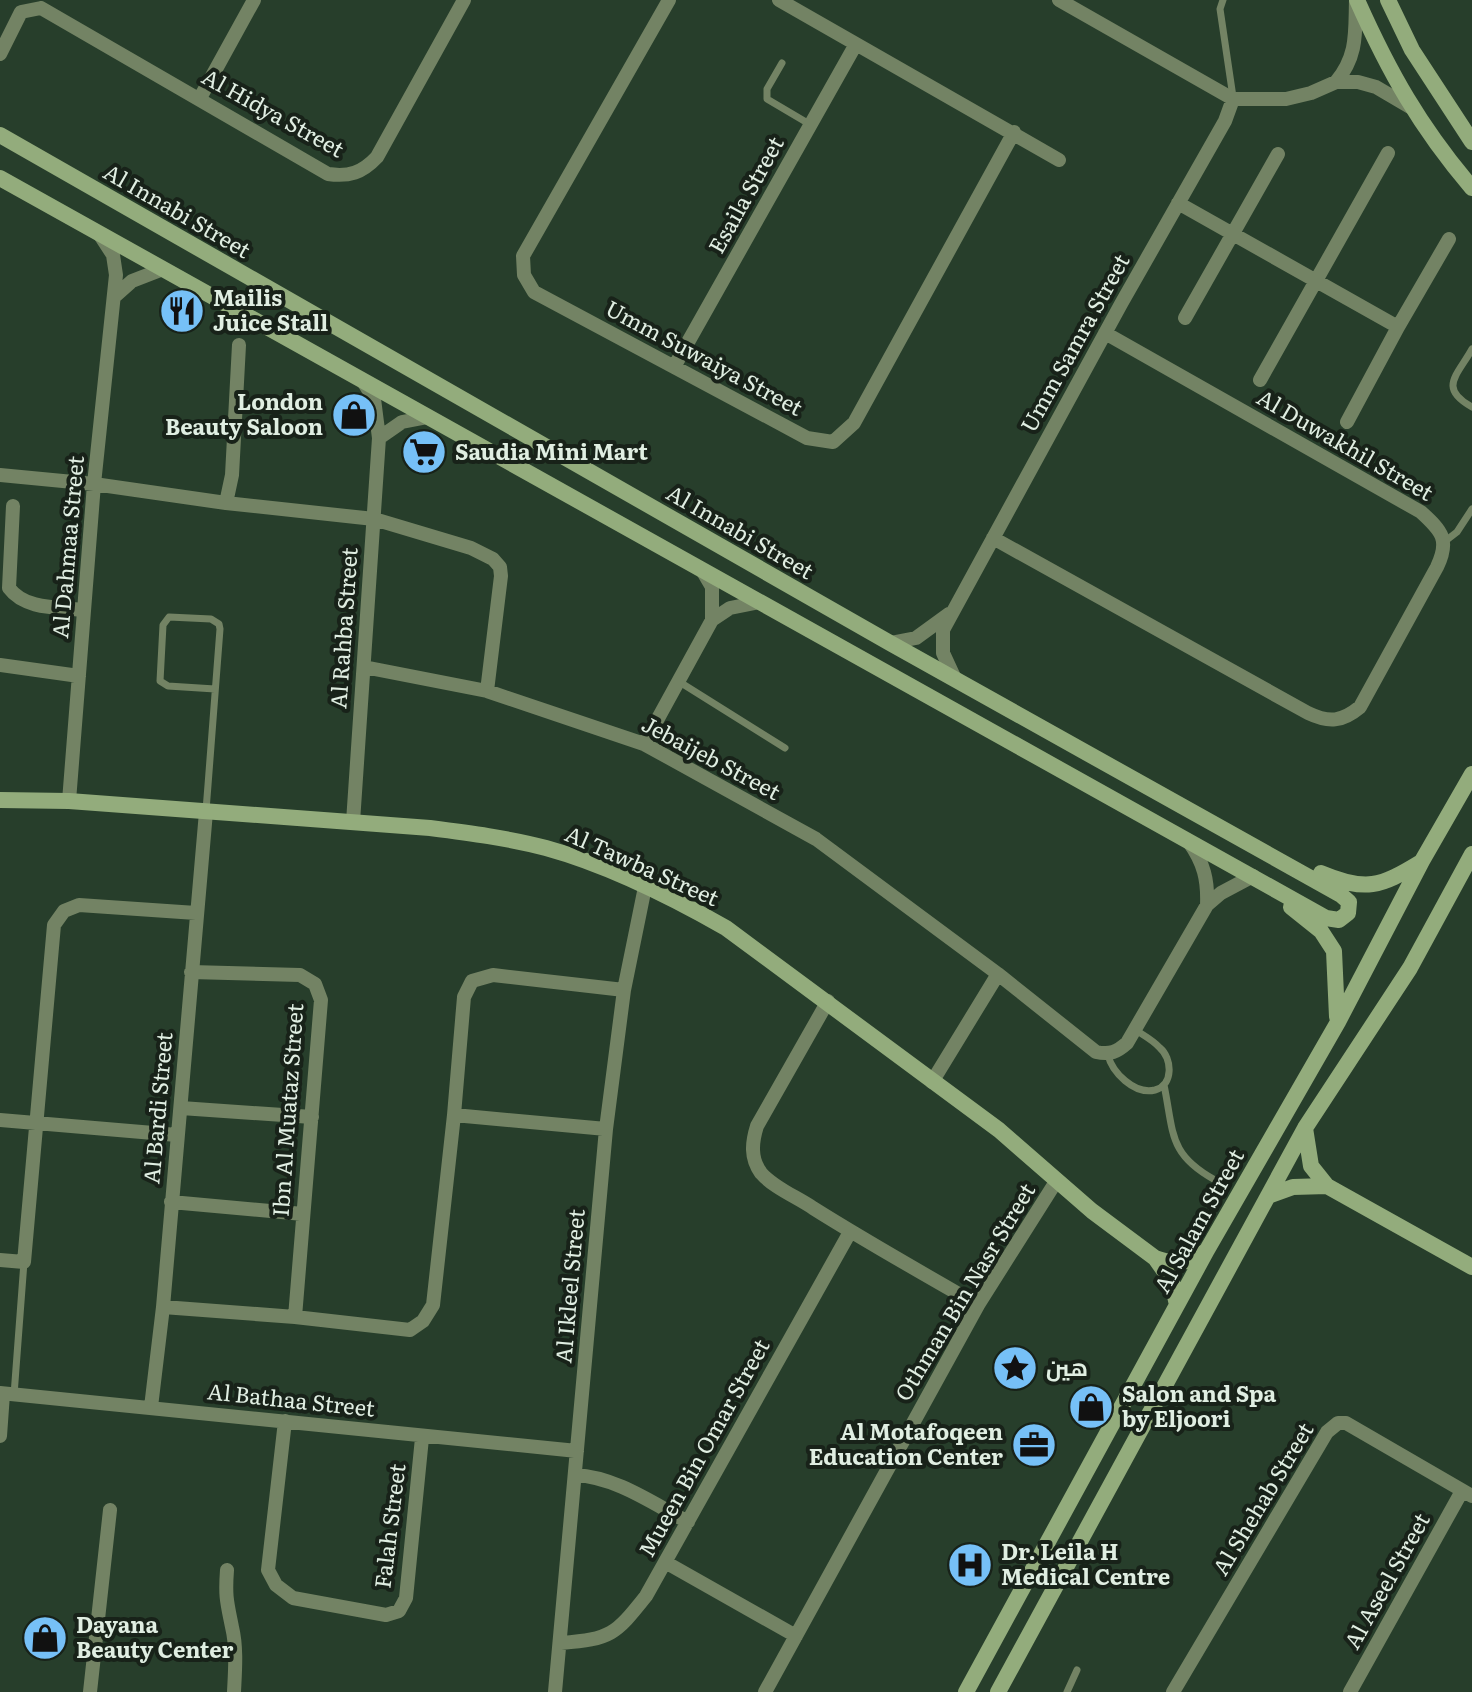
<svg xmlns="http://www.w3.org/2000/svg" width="1472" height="1692" font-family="Literata,Cairo,serif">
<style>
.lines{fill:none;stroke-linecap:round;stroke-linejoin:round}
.lane{stroke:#738364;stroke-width:7}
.street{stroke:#738364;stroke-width:14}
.secondary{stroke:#93ac7c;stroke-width:16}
.labels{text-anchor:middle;stroke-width:8;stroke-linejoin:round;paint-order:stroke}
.street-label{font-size:22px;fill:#e0eee2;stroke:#182219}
.poi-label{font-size:22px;font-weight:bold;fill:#e0eee2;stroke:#182219;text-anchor:start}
</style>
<rect width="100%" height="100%" fill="#273e2b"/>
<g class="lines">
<!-- lane -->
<path class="lane" d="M1223 0 1220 9 1233 97
M782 63 767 89V99L811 125
M1472 349C1457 376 1438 388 1472 407
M1444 542 1457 532 1472 509
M678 681 785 748
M206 810 208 785 220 629 219 624 211 619 169 617 163 625 160 681 168 686 215 689
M1108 1055C1112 1072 1134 1095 1155 1090 1174 1085 1172 1058 1160 1048 1153 1040 1143 1035 1134 1029
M1164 1085C1174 1133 1168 1154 1215 1180
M14 1395 24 1262
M1067 1692 1077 1670"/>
<!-- street -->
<path class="street" d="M669 0 523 256 524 275 534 292 807 438 833 442 854 423 1014 132
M779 0 1059 160
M1059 0 1233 99H1286L1311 93 1336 82H1358L1376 87 1410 107
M41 8 328 174C349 177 362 173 377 157L464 0
M0 54 21 12 41 8
M1336 82C1358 55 1355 33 1356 0
M200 98 254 0
M1178 203 1398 327
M114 297 132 281 163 269
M1185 318 1278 154
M674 367 856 44
M1260 380 1388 153
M1347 422 1398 327 1449 239
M379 438 402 422 428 417
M0 475 94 484 226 503 232 475 239 345
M226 503 374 519 471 548 493 559 500 567 501 576 487 691
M13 506 9 588C25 610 59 607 84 610
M993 538 1308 713C1329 723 1342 722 1360 707L1437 567C1450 540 1442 531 1421 512L1105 333
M702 570 712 587V620
M890 643 916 638 949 614
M0 665 79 676
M364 667 487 691 644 744 816 839 998 974 1096 1052C1110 1055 1117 1052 1127 1043L1207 905 1221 893 1253 876
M955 679 943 653V630L1121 304 1225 121 1233 99
M644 744 712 620 730 608 760 602
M69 801 94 484 116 275 113 255 100 235
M353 822 379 438 374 399 363 381
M1189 842C1204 863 1208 880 1207 905
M191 972 300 975 315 984 321 1000 295 1317
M828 1001 757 1126C752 1142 750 1158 761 1173 774 1188 797 1197 813 1208 867 1242 922 1273 978 1305
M932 1082 998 974
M181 1108 312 1117
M454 1115 606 1129
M0 1120 177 1135
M171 1202 303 1214
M0 1260 24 1262 54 925 64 911 79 905 196 913
M163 1307 295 1317 410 1330 423 1321 433 1305 454 1115 464 997 472 981 493 975 624 990
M0 1393 577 1451
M151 1407 163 1307 206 812
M285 1421 268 1570 276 1585 293 1598 386 1615 399 1611 406 1598 422 1438
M0 1436 3 1394
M575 1475C616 1477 652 1503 688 1522
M665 1562 796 1636
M227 1570C225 1597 227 1602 232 1627 237 1648 235 1671 234 1692
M561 1643C611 1639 615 1635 646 1596L850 1232
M90 1692 110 1510
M555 1692 606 1129 624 990 645 887
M765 1692 978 1305 1057 1180
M1173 1692 1327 1432 1338 1423H1346L1472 1496
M1350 1692 1462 1491"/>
<!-- secondary -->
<path class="secondary" d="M1357 0C1389 72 1420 127 1472 188
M1388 0 1412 50 1472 142
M0 135 890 643 1341 895 1349 902 1348 913 1339 920 1326 918 0 178
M0 800 69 801 430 828C469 833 508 838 546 848 608 865 670 896 726 928L999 1130 1092 1211 1155 1258 1172 1282 1177 1305
M1321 873C1366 892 1380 887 1421 862
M1291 907 1321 931 1334 951 1337 1017
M1305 1128 1311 1166 1327 1186 1472 1267
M1268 1196 1293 1187 1327 1186
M1155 1258C1173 1265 1190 1264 1206 1251
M966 1692 1207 1250 1338 1022 1422 861 1472 774
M998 1692 1305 1128 1410 968 1472 854"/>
</g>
<!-- icons -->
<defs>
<g id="restaurant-disc" transform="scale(2.3)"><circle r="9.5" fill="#76c0f7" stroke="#182219"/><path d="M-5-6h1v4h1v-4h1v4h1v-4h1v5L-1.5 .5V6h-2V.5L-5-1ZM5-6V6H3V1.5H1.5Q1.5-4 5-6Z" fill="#111"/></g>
<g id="shop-disc" transform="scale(2.3)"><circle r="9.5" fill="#76c0f7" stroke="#182219"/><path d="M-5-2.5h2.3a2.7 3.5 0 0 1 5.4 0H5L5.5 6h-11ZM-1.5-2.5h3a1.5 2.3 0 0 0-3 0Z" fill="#111"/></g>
<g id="supermarket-disc" transform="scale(2.3)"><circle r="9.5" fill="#76c0f7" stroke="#182219"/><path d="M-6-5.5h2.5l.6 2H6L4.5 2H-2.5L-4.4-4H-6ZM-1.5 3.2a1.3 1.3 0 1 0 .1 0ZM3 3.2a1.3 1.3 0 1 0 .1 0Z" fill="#111"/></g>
<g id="sight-disc" transform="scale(2.3)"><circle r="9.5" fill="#76c0f7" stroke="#182219"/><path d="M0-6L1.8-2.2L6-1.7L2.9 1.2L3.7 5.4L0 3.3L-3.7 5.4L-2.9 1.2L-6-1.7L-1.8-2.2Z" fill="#111"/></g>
<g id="office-disc" transform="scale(2.3)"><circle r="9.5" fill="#76c0f7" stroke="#182219"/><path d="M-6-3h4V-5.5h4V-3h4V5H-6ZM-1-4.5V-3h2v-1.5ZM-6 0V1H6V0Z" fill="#111"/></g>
<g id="hospital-disc" transform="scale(2.3)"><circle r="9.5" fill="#76c0f7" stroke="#182219"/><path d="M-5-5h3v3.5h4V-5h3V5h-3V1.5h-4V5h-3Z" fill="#111"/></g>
</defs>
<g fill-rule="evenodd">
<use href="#restaurant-disc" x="182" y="311"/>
<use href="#shop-disc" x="354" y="415"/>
<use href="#supermarket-disc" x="424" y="452"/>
<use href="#sight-disc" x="1015" y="1368"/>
<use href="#shop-disc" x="1091" y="1407"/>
<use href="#office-disc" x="1034" y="1445"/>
<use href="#hospital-disc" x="970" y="1565"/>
<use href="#shop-disc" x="45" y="1638"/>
</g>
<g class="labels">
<!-- street labels -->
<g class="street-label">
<text transform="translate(273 113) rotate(29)" y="8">Al Hidya Street</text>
<text transform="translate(746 195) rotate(-61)" y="8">Esaila Street</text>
<text transform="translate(177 211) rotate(30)" y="8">Al Innabi Street</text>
<text transform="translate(1075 343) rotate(-61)" y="8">Umm Samra Street</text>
<text transform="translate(704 358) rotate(28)" y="8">Umm Suwaiya Street</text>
<text transform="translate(1345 445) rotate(30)" y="8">Al Duwakhil Street</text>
<text transform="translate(740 532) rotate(30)" y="8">Al Innabi Street</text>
<text transform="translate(68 547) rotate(-85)" y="8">Al Dahmaa Street</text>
<text transform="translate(344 628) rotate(-86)" y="8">Al Rahba Street</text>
<text transform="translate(711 758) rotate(28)" y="8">Jebaijeb Street</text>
<text transform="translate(642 866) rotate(24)" y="8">Al Tawba Street</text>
<text transform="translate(158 1108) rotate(-85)" y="8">Al Bardi Street</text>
<text transform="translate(288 1110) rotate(-86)" y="8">Ibn Al Muataz Street</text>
<text transform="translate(1199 1221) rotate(-61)" y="8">Al Salam Street</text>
<text transform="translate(570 1286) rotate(-85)" y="8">Al Ikleel Street</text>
<text transform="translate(965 1292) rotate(-59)" y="8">Othman Bin Nasr Street</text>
<text transform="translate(291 1400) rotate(6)" y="8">Al Bathaa Street</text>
<text transform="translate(704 1448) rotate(-61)" y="8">Mueen Bin Omar Street</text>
<text transform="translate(1263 1499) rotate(-59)" y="8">Al Shehab Street</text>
<text transform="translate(390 1526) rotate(-83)" y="8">Falah Street</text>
<text transform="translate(1387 1581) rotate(-61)" y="8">Al Aseel Street</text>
</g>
<!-- poi labels -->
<g class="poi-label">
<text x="213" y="306">Mailis<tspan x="213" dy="25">Juice Stall</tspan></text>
<text x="323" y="410" text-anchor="end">London<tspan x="323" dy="25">Beauty Saloon</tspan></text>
<text x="455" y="460">Saudia Mini Mart</text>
<text x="1046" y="1376">هين</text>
<text x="1122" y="1402">Salon and Spa<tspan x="1122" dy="25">by Eljoori</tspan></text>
<text x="1003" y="1440" text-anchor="end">Al Motafoqeen<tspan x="1003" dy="25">Education Center</tspan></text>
<text x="1001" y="1560">Dr. Leila H<tspan x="1001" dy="25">Medical Centre</tspan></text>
<text x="76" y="1633">Dayana<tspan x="76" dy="25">Beauty Center</tspan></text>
</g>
</g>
</svg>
